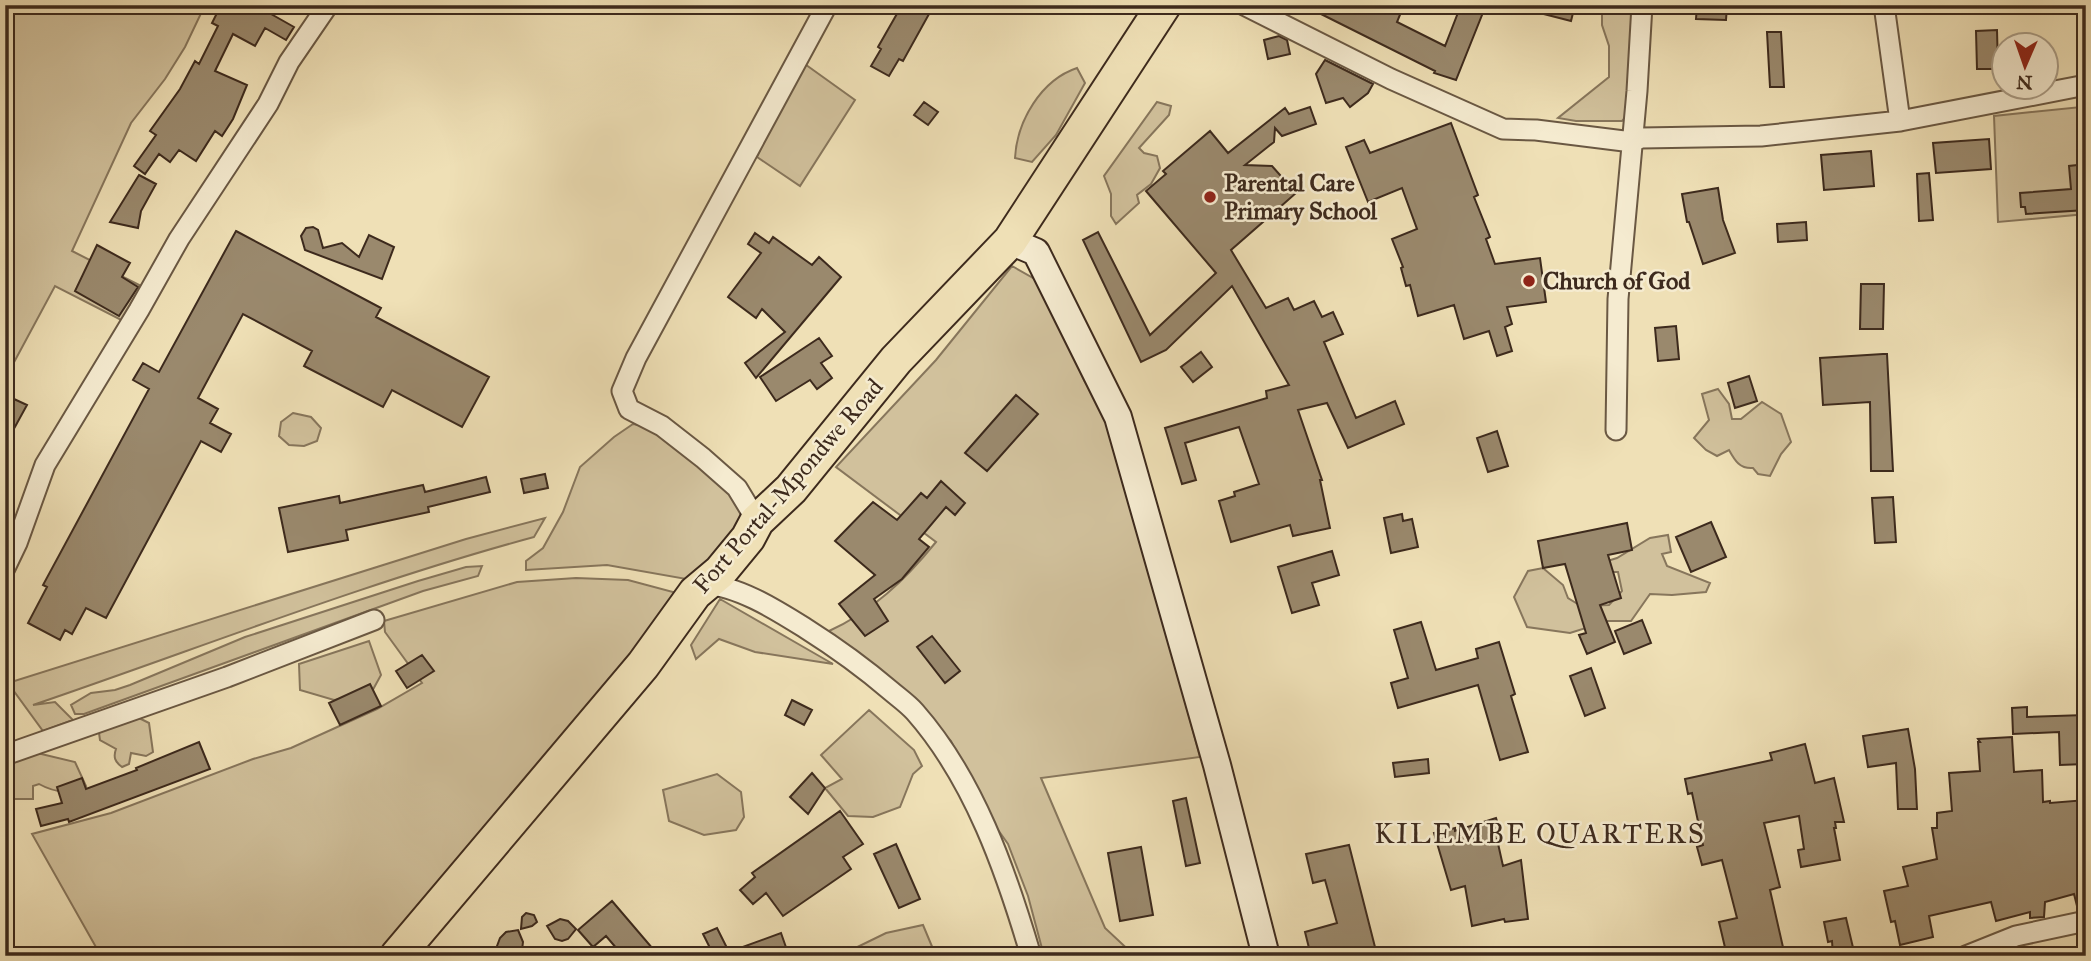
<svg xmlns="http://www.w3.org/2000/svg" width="2091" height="961" font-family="'IM FELL Great Primer',serif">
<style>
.green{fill:#d1c19c;stroke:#87765c;stroke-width:2}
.building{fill:#9a896d;stroke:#3d2a1d;stroke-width:2}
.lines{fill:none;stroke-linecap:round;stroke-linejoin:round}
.street-casing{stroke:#6a5843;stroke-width:23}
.secondary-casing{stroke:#3d2a1d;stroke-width:30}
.highway-casing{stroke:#3d2a1d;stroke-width:37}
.street{stroke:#f5ebd0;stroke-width:19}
.secondary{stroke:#f5ebd0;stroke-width:26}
.highway{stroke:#efe0b6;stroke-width:33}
.poi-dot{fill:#8f2418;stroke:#f5ebd0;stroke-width:2.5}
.labels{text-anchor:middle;stroke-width:5;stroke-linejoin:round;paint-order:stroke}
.poi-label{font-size:24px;font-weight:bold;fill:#3d2a1d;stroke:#f5ebd0;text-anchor:start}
.street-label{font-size:24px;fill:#3d2a1d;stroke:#f5ebd0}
.quarter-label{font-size:28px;letter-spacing:2px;fill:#3d2a1d;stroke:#f5ebd0}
</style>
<rect width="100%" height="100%" fill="#efe0b6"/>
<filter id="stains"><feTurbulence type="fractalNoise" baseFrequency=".00286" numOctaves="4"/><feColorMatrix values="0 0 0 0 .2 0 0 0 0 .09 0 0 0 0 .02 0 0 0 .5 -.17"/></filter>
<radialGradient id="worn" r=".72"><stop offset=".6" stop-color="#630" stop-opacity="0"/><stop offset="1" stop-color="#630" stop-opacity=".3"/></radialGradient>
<!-- green -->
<path class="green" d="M5 5H205L185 47 165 79 131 123 72 251 147 289 127 323 55 286 5 379Z
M1602 5H1641L1635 107 1622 121H1576L1558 118 1609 77V46L1602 25Z
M802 62 855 100 800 186 757 157Z
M1077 68 1085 83 1056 135 1032 162 1015 158C1017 121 1041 80 1077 68Z
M1157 102 1171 106 1169 115 1139 148 1144 153 1157 156 1160 168 1151 184 1137 195 1139 203 1116 224 1111 216V194L1104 176Z
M2081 107 2086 132V214L1998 222 1994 116Z
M1012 266 1040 282 1085 382 1103 404 1132 504 1200 757 1041 778 1105 928 1135 956H1044L1028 896 1008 844 986 813 951 741 913 699 827 632C872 612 905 580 936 542L836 467 936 360Z
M1718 389 1729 404 1732 419H1741L1762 402 1781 414 1791 442 1781 454 1770 476 1758 474 1753 468C1740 469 1735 461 1729 450L1717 456 1706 450 1694 438 1709 420 1702 394Z
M293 413 311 417 321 428 317 441 304 446 289 445 279 436 281 422Z
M633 424 668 430 754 506 703 582 607 565 526 570V561L543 548 563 512 580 467 614 437Z
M545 518 534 537C364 583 200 648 33 705L55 702 73 720 43 731 8 683 466 539Z
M1668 535 1671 552 1662 554 1667 566 1710 583 1706 592 1672 595 1650 594 1631 621H1608L1570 633 1527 627 1514 597 1528 571 1543 568 1563 585 1568 598 1581 606 1609 605 1622 591 1618 572H1601L1591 566 1617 558 1650 538Z
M482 566 478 576 423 591 84 714H75L71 705 91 693 115 690 130 685 245 637 418 581 466 567Z
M576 578 628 580 688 596 402 931 378 956H101L32 834 111 813 253 759 291 748 377 709 422 683 385 632 384 621 517 582Z
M720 599 833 664 755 652 719 639 696 659 691 645Z
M369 641 381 675 370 695 334 700 300 690 299 664Z
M869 710 914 750 922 766 913 774 900 807 873 817 848 816 825 788 842 779 821 755Z
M131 714 149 723 153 752 146 756 131 753 129 764 122 767C115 762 113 757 116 749L100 740 99 733Z
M33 752 75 762 86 786C71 794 55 793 39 784L33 786V799H10L5 801V764Z
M717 774 741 792 744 817 736 830 704 835 669 821 663 790Z
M923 925 936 956H839L886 933Z"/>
<!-- building -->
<path class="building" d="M221 5H255L294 27 286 40 265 28 255 46 233 34 215 71 247 85 233 119 222 136 215 131 196 161 179 150 170 162 159 154 145 174 134 166 156 135 150 131 180 89 195 61 199 64 218 26 212 23Z
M902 5H934L903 61 899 59 889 76 871 66 881 49 878 47Z
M1303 5H1404L1397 22 1445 46 1461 5H1486L1456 80 1434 73 1435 71Z
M1529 5H1575L1571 21 1528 10Z
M1697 5 1727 6 1726 20 1696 19Z
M1997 30 1998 69H1977L1976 31Z
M1767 32H1781L1784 87H1770Z
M1279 36 1287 40 1290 54 1268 59 1264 40Z
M1325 60 1373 84 1368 93 1350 107 1343 98 1326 103 1316 74Z
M924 102 938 112 928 125 914 115Z
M1310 107 1316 124 1282 136 1275 128 1274 142 1245 165 1272 166 1296 193 1231 250 1266 308 1288 298 1294 310 1314 301 1322 317 1333 312 1343 334 1324 342 1356 418 1395 401 1404 424 1348 448 1327 403 1298 410 1322 480H1320L1330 528 1293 536 1290 525 1231 542 1219 501 1235 496 1234 492 1259 484 1239 427 1185 443 1196 480 1182 484 1165 428 1267 398 1266 391 1289 385 1232 286 1166 350 1141 362 1083 240 1098 232 1150 335 1216 273 1146 191 1166 174 1163 171 1210 131 1228 153 1285 108 1289 114Z
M1451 123 1478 195 1474 197 1490 237 1486 239 1495 264 1540 258 1546 302 1507 307 1512 324 1505 327 1512 351 1497 356 1489 331 1464 339 1454 305 1418 316 1410 285 1406 286 1401 268 1403 267 1392 239 1417 229 1402 188 1368 202 1346 147 1364 140 1370 153Z
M1989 139 1991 169 1936 173 1933 143Z
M1871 151 1874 186 1824 190 1821 155Z
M2086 164V210L2026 214 2025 207H2021L2020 193 2071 189 2069 166Z
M1929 173 1933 220 1919 221 1917 174Z
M139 175 156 184 141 211 138 228 110 222Z
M1718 188 1723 220 1735 253 1703 264 1689 222H1687L1682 194Z
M1806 222 1807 240 1778 242 1777 224Z
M306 228 313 227 318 230 323 248 342 243 359 257 369 235 394 247 382 279 305 250 301 236Z
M236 231 381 308 376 317 489 377 462 427 392 390 383 407 304 366 312 351 243 314 198 398 218 409 210 423 231 434 221 452 201 441 106 618 86 608 72 634 65 630 60 640 28 623 47 587 43 585 149 389 133 380 143 363 159 372Z
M755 233 769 243 773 237 812 265 819 257 841 277 756 378 745 363 785 332 762 309 756 318 728 297 761 253 748 244Z
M97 245 130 263 122 277 138 287 119 316 75 291Z
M1861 284H1884L1883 329H1860Z
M1676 326 1679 359 1658 361 1655 328Z
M819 338 832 356 821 363 832 378 817 389 810 380 776 401 760 377Z
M1201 352 1212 367 1193 382 1181 367Z
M1883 354H1887L1893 471H1871L1870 402 1823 405 1820 358Z
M1749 376 1757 401 1735 408 1728 383Z
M1016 395 1038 414 987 471 965 453Z
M14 399 27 405 5 445V415Z
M1497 431 1508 466 1488 472 1477 438Z
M545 474 548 488 524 493 521 479Z
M486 477 490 492 428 507 429 512 346 530 348 540 288 552 279 508 339 496 340 503 423 485 425 492Z
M941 481 965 503 955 515 946 507 919 539 929 547 902 579 874 599 888 621 865 636 839 604 875 575 835 541 873 502 897 520 921 493 927 498Z
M1893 497 1896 542 1875 543 1872 498Z
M1402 514 1403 521 1412 519 1418 547 1391 553 1384 518Z
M1711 522 1726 557 1691 572 1676 537Z
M1627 523 1632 550 1608 555 1621 598 1600 605 1615 642 1587 654 1579 635 1586 633 1565 564 1543 568 1538 541Z
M1332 551 1339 575 1312 583 1319 605 1292 613 1278 567Z
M1642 620 1651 643 1624 654 1615 631Z
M1421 622 1436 670 1478 658 1476 649 1499 642 1515 694 1511 696 1528 752 1500 760 1478 685 1398 708 1391 683 1408 678 1394 630Z
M932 636 960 671 945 683 917 647Z
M422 655 434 671 407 688 396 671Z
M1591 668 1605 708 1585 716 1570 676Z
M370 684 381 706 340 725 329 703Z
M792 700 812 710 804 725 785 715Z
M2027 707V717L2085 715V764L2060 765 2059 732 2013 734 2012 708Z
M1908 729 1915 769 1917 809H1898L1896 763 1868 767 1863 736Z
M2012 737 2014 772 2042 770 2043 802 2050 801V803L2086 800V909L2078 910 2074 894 2045 902 2044 917 2030 918V912L1996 921 1991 902 1929 916 1933 937 1900 945 1895 921 1891 922 1884 891 1908 886 1903 867 1937 859 1932 828H1937V813L1952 811 1949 773 1980 771 1978 742H1980L1978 739Z
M199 742 210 769 69 822 68 819 41 826 36 809 62 803 57 787 82 778 86 789 137 770 136 768Z
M1805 744 1815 783 1834 778 1844 822H1835L1836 828H1834L1840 860 1801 867 1798 850 1804 849 1799 816 1764 823 1780 887 1770 890 1785 956H1727L1719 922 1737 918 1722 860 1702 865 1697 847 1703 845 1692 793 1688 794 1685 779 1772 760 1770 753Z
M1428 759 1429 773 1395 777 1393 763Z
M812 773 825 788 808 814 790 797Z
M1186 798 1200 863 1186 866 1173 801Z
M840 811 863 844 843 857 851 869 783 916 766 893 753 904 740 890 755 877 752 873Z
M1496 818 1502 837 1497 839 1503 866 1521 860 1528 919 1505 922 1504 919 1472 926 1465 886 1451 890 1434 833 1455 828V831Z
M896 844 920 899 899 908 874 854Z
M1349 845 1376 951 1353 956H1311L1305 932 1337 923 1325 880 1313 883 1306 854Z
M1141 847 1153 915 1120 921 1108 853Z
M612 901 659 956H623L606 936 593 947 578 930Z
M526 913 534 915 537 922 532 926 521 929 522 917Z
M1846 918 1855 956H1833L1832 941 1828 942 1824 922Z
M560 919 568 921 576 929 568 939 562 941 555 939 547 926Z
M717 928 729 952 781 933 789 956H714L703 934Z
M518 930 523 942 522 950 517 956H504L497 946 500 938 506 932Z"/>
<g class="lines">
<!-- street casing -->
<g class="street-casing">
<path id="street" d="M1244 5 1391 79 1503 129 1536 130 1632 142 1641 138 1761 136 1900 121 2086 85
M1884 5 1900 121
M1616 430 1618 299 1637 91 1642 5
M757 521 737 488 703 458 662 426 629 409 622 391 636 358 827 5
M5 568 17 543 45 465 139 310 179 239 268 104 289 62 328 5
M703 585C734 583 778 611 805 628 835 647 863 667 891 691 898 697 908 704 915 712 974 779 1006 871 1031 956
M5 755 227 677 374 620
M1966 956 2016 936 2086 921"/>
</g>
<!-- secondary casing -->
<g class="secondary-casing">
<path id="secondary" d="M1010 241 1036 252 1118 417 1217 765 1266 956"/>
</g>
<!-- highway casing -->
<g class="highway-casing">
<path id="highway" d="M397 956 643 665 695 593 720 572 748 538 757 521 791 489 896 360 1010 241 1164 5"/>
</g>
<!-- street -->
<use href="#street" class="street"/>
<!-- secondary -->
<use href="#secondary" class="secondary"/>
<!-- highway -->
<use href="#highway" class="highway"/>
</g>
<!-- markers -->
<g class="poi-dot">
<circle cx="1210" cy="197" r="7"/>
<circle cx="1529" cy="281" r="7"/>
</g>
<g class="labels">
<!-- poi labels -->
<g class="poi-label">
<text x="1224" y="191">Parental Care<tspan x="1224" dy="28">Primary School</tspan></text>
<text x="1543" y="289">Church of God</text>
</g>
<!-- street labels -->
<g class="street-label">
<text transform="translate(788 486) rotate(-49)" y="8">Fort Portal-Mpondwe Road</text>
</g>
<!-- quarter labels -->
<g class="quarter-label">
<text x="1540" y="843">KILEMBE QUARTERS</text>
</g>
</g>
<!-- margin -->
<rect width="2091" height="961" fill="none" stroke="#efe0b6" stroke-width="28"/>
<rect x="7" y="7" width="2077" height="947" fill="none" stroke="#3d2a1d" stroke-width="3.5"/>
<rect x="14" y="14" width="2063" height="933" fill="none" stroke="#3d2a1d" stroke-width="2"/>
<!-- north arrow -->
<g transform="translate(2025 66) rotate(182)"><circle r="33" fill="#f5ebd0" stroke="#ab9e88" stroke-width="2"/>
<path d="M0-5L12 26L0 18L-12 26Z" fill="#8f2418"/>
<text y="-10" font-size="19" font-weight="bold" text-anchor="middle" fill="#3d2a1d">N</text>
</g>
<rect width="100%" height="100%" filter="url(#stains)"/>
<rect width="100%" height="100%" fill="url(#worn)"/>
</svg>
